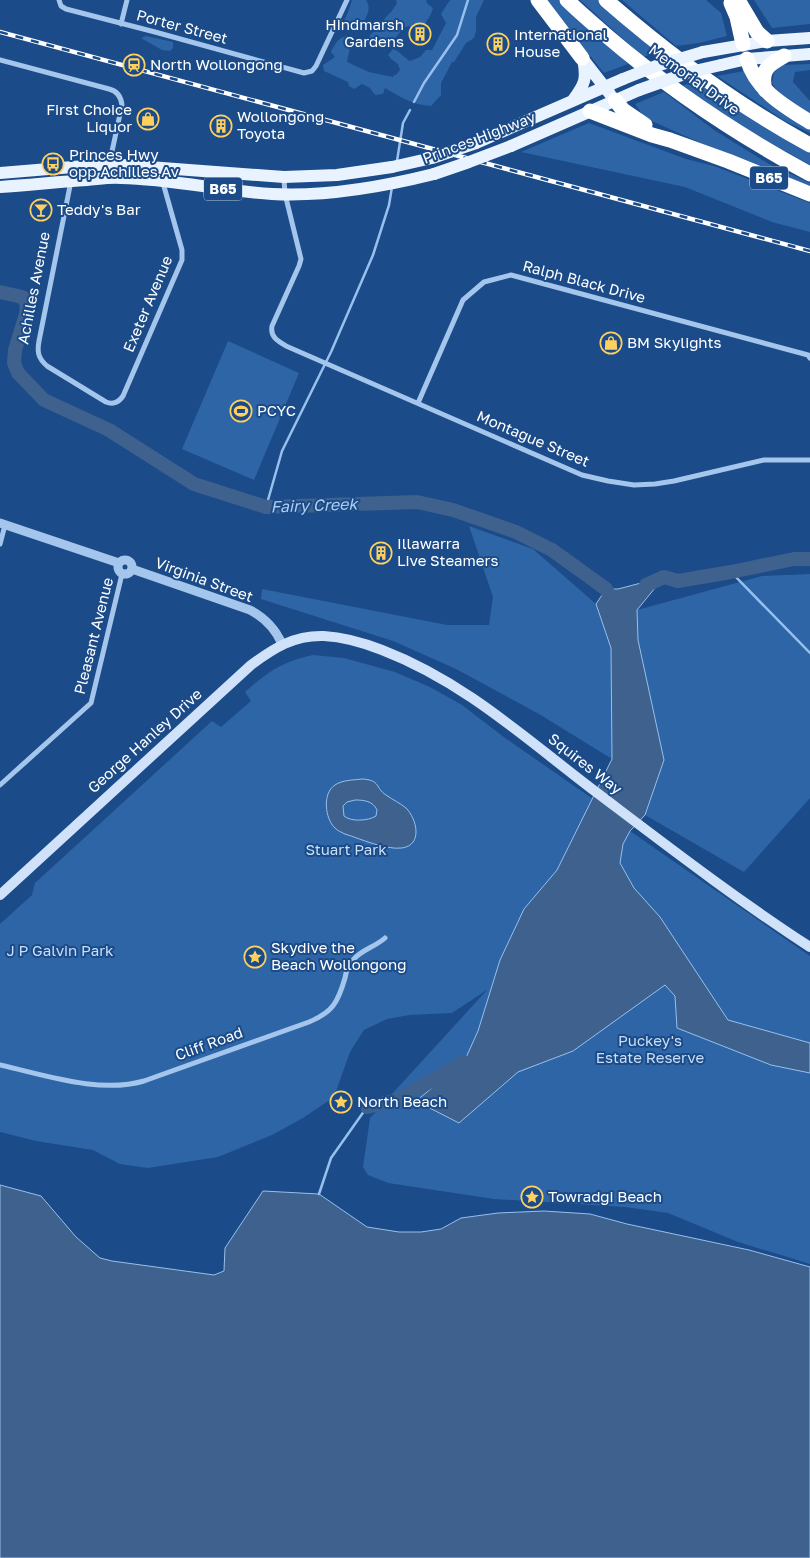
<svg xmlns="http://www.w3.org/2000/svg" width="810" height="1558" font-family="'Golos Text',sans-serif">
<style>
.green{fill:#2e65a6}
.water{fill:#3e618e;stroke:#97c0ee;fill-rule:evenodd}
.lines{fill:none;stroke-linecap:round;stroke-linejoin:round}
.stream{stroke:#97c0ee;stroke-width:2.5}
.river{stroke:#3e618e;stroke-width:14}
.minor{stroke:#a4c5ec;stroke-width:5}
.tertiary{stroke:#a4c5ec;stroke-width:9}
.secondary{stroke:#d0e2f9;stroke-width:10}
.primary{stroke:#e9f2ff;stroke-width:12}
.motorway{stroke:#fff;stroke-width:15}
.rail-casing{stroke:#fff;stroke-width:4.5}
.rail{stroke:#1b4b88;stroke-width:2.5;stroke-dasharray:8;stroke-linecap:butt}
.primary-bridge{stroke:#e9f2ff;stroke-width:12}
.labels{text-anchor:middle;stroke-width:4;stroke-linejoin:round;paint-order:stroke}
.shield{fill:#1b4b88;stroke:#bbc9db;stroke-width:1}
.shield-label{font-size:14px;font-weight:bold;fill:#fff}
.poi-label{font-size:15px;fill:#fff;stroke:#1b4b88;text-anchor:start}
.street-label{font-size:15px;fill:#fff;stroke:#1b4b88}
.park-label{font-size:15px;fill:#c9dff9;stroke:#1b4b88}
.water-label{font-size:16px;font-style:italic;fill:#b0cff4;stroke:#1b4b88}
</style>
<rect width="100%" height="100%" fill="#1b4b88"/>
<!-- green -->
<path class="green" d="M352 0H366C373 10 364 19 361 29L354 31 342 25 348 12Z
M396 0H427L426 2 433 8 431 14 420 32 409 26 403 28C396 38 389 48 375 48V45L366 43 371 34 376 30H378L385 18 392 11 397 3Z
M450 0H484L476 17V31L474 38 466 43 454 62H452L441 83V95L431 106C413 105 400 97 385 88L383 94 375 95 370 88 362 84 354 89 349 86 348 82 324 71 323 65 335 57 331 52C334 45 338 38 346 36 354 43 348 53 347 62L369 72 393 77 394 75H396L400 70 398 64 391 59 388 55 393 49C401 52 403 57 410 61L420 57 426 50H432L446 23 441 14Z
M545 0H561L628 64 604 73Z
M580 0H598L660 51 643 57Z
M622 0H706L721 13 727 36 699 43 676 46Z
M754 0H810V24L772 28Z
M146 36 173 42V48L170 51 162 50 141 38Z
M810 64V70L795 72 793 82 810 101V114L778 92 772 83 774 73 781 65Z
M744 71 762 93 810 126V133L785 121 717 76Z
M699 81 810 151V165L749 131 680 86Z
M664 92 714 130 769 164 810 183V186L761 170 645 118 635 104Z
M589 123 686 159 714 166 810 203V232L772 222 685 187 521 152Z
M228 341 299 373 254 480 182 449Z
M469 526 533 549 596 604 611 647 612 759 539 714 456 669 393 641 261 599 262 589 447 625H489L493 597Z
M810 574V798L744 872 645 815 664 760 638 640 637 610 762 576Z
M313 655 344 658 395 672 430 687 462 705 505 738 593 799 557 870 524 909 622 846 630 831 810 956V1264L738 1242 668 1213 625 1207 494 1199 388 1183 368 1175 363 1167 370 1118 487 990 452 1013 409 1015 387 1019 364 1030 350 1052 334 1097 303 1118 272 1135 218 1157 148 1168 120 1164 93 1150 36 1141 0 1132V924L32 895 35 883 212 721 221 727 251 701 245 692C267 672 284 661 313 655Z"/>
<!-- water -->
<path class="water" d="M664 577 637 610 638 640 664 760 645 815 630 831 623 844 620 863 634 888 660 917 728 1020 810 1043V1073L771 1065 677 1028 675 996 665 985 573 1051 518 1072 459 1123 416 1101 464 1062 478 1031 500 960 524 909 557 870 612 759 611 648 596 604 606 589H618Z
M362 779C381 780 375 788 386 795 393 800 400 803 406 808 417 819 423 845 402 848 385 850 361 839 345 834 341 832 338 831 335 828 325 819 322 793 335 785 342 780 354 780 362 779ZM355 800C364 800 373 801 377 810L376 816C368 821 351 822 344 816L343 806 347 802Z
M0 1185 41 1196 76 1237 100 1258 112 1261 214 1275 224 1271 225 1248 263 1191 319 1194 367 1227 399 1232H421L441 1229 461 1218 498 1213 544 1211 590 1214 627 1224 749 1250 810 1267V1558H0Z"/>
<g class="lines">
<!-- stream -->
<path class="stream" d="M414 102 424 83 457 35 468 0
M397 161 403 123 410 110
M266 507 282 451 331 352 373 255 389 205 392 187
M731 572 810 653
M319 1194 331 1158 367 1107"/>
<!-- river -->
<path class="river" d="M0 292 18 296 24 298 27 306 26 314 15 350 14 363 18 373 44 400 109 430 194 484 266 507 417 502 453 510 516 532 552 550 606 589 614 604
M646 585 664 577 678 581 731 572 794 559H810
M367 1107 398 1100 464 1062 477 1072"/>
<!-- minor -->
<path class="minor" d="M59 0 61 6 66 9 155 32 304 73 312 71 316 66 347 0
M121 24 127 0
M0 60 109 89C117 91 121 96 122 105L111 156 108 178
M284 179 285 194 301 259 299 266 272 326C270 337 278 341 286 346L582 475 608 481 634 485 655 484 674 481 764 460H810
M71 181 39 341C37 352 38 358 47 366L106 402C113 405 119 402 123 396L182 260V250L163 183
M418 403 463 300 484 282 511 275 808 355 810 358
M0 544 5 525
M0 785 91 703 122 574
M0 1065C45 1075 100 1094 144 1081L309 1022C333 1012 338 1002 345 978 346 972 348 965 353 960 361 950 375 947 385 938"/>
<!-- tertiary -->
<path class="tertiary" d="M0 523 119 563
M118 567a7 7 0 1 1 14 0a7 7 0 1 1-14 0Z
M132 569 250 610C265 618 275 628 282 644"/>
<!-- secondary -->
<path class="secondary" d="M0 895 251 665C274 648 294 635 324 636 343 637 364 643 382 650 465 682 526 739 596 792 666 845 736 899 810 947"/>
<!-- primary -->
<path class="primary" d="M703 52 767 41 810 38
M582 58 610 94
M721 65 747 59 810 54
M573 100C585 84 587 79 583 59
M476 143 623 79
M511 146 639 90
M0 173 109 164 284 177 337 175 392 167
M0 187C29 185 58 182 87 180 99 179 110 177 121 178 172 179 222 191 272 194 327 197 382 187 434 174"/>
<!-- motorway -->
<path class="motorway" d="M538 0 582 58
M567 0C580 13 594 24 607 36 669 89 738 135 810 174
M606 0C669 55 737 105 810 145
M738 0 757 32 767 41
M731 3 737 17 743 44
M747 59C756 90 784 106 810 122
M765 90C760 70 768 65 784 56
M615 100 623 110 645 125
M590 111 652 135 670 140 728 161 810 194"/>
<!-- rail casing -->
<g class="rail-casing">
<path id="rail" d="M0 32 810 251"/>
</g>
<!-- rail -->
<use href="#rail" class="rail"/>
<!-- primary-bridge -->
<path class="primary-bridge" d="M623 79 656 66 703 52
M639 90 690 72 721 65
M392 167 432 158 476 143
M434 174 469 162 511 146"/>
</g>
<!-- icons -->
<defs>
<g id="building-ring" transform="scale(1.125)"><circle r="9.5" fill="#1b4b88" stroke="#fed060" stroke-width="1.5"/><path d="M-4-6H4V6H1V3H-1V6H-4ZM-2.5-4.3h1.7v1.8h-1.7ZM.8-4.3h1.7v1.8H.8ZM-2.5-1h1.7V.8h-1.7ZM.8-1h1.7V.8H.8Z" fill="#fed060"/></g>
<g id="station-ring" transform="scale(1.125)"><circle r="9.5" fill="#1b4b88" stroke="#fed060" stroke-width="1.5"/><path d="M-3-6H3Q5-6 5-4V2Q5 4 3 4L4.5 6H3L1.5 4h-3L-3 6H-4.5L-3 4Q-5 4-5 2V-4Q-5-6-3-6ZM-3.5-4v3h7v-3ZM-3.5 1v1.5H-2V1ZM2 1v1.5H3.5V1Z" fill="#fed060"/></g>
<g id="shop-ring" transform="scale(1.125)"><circle r="9.5" fill="#1b4b88" stroke="#fed060" stroke-width="1.5"/><path d="M-5-2.5h2.3a2.7 3.5 0 0 1 5.4 0H5L5.5 6h-11ZM-1.5-2.5h3a1.5 2.3 0 0 0-3 0Z" fill="#fed060"/></g>
<g id="bus-ring" transform="scale(1.125)"><circle r="9.5" fill="#1b4b88" stroke="#fed060" stroke-width="1.5"/><path d="M-5-6H5V4H4V6H2V4H-2V6H-4V4H-5ZM-3.5-4V0h7V-4ZM-3.5 1.2v1.5H-2V1.2ZM2 1.2v1.5H3.5V1.2Z" fill="#fed060"/></g>
<g id="bar-ring" transform="scale(1.125)"><circle r="9.5" fill="#1b4b88" stroke="#fed060" stroke-width="1.5"/><path d="M-6-5H6L.8 .8V4.5H3.5V6h-7V4.5H-.8V.8Z" fill="#fed060"/></g>
<g id="stadium-ring" transform="scale(1.125)"><circle r="9.5" fill="#1b4b88" stroke="#fed060" stroke-width="1.5"/><path d="M0-5a6.5 5 0 1 0 0 10a6.5 5 0 1 0 0-10ZM-3.5-1.8h7v3.6h-7Z" fill="#fed060"/></g>
<g id="sight-ring" transform="scale(1.125)"><circle r="9.5" fill="#1b4b88" stroke="#fed060" stroke-width="1.5"/><path d="M0-6L1.8-2.2L6-1.7L2.9 1.2L3.7 5.4L0 3.3L-3.7 5.4L-2.9 1.2L-6-1.7L-1.8-2.2Z" fill="#fed060"/></g>
</defs>
<g fill-rule="evenodd">
<use href="#building-ring" x="420" y="34"/>
<use href="#building-ring" x="498" y="44"/>
<use href="#station-ring" x="134" y="65"/>
<use href="#shop-ring" x="148" y="119"/>
<use href="#building-ring" x="221" y="126"/>
<use href="#bus-ring" x="53" y="164"/>
<use href="#bar-ring" x="41" y="210"/>
<use href="#shop-ring" x="611" y="343"/>
<use href="#stadium-ring" x="241" y="411"/>
<use href="#building-ring" x="381" y="553"/>
<use href="#sight-ring" x="255" y="957"/>
<use href="#sight-ring" x="341" y="1102"/>
<use href="#sight-ring" x="532" y="1197"/>
</g>
<g class="labels">
<!-- shield labels -->
<g class="shield">
<rect x="750" y="166.5" width="38" height="23" rx="4"/>
<rect x="204" y="177.5" width="38" height="23" rx="4"/>
</g>
<g class="shield-label">
<text x="769" y="183">B65</text>
<text x="223" y="194">B65</text>
</g>
<!-- poi labels -->
<g class="poi-label">
<text x="404" y="30" text-anchor="end">Hindmarsh<tspan x="404" dy="17">Gardens</tspan></text>
<text x="514" y="40">International<tspan x="514" dy="17">House</tspan></text>
<text x="150" y="70">North Wollongong</text>
<text x="132" y="115" text-anchor="end">First Choice<tspan x="132" dy="17">Liquor</tspan></text>
<text x="237" y="122">Wollongong<tspan x="237" dy="17">Toyota</tspan></text>
<text x="69" y="160">Princes Hwy<tspan x="69" dy="17">opp Achilles Av</tspan></text>
<text x="57" y="215">Teddy's Bar</text>
<text x="627" y="348">BM Skylights</text>
<text x="257" y="416">PCYC</text>
<text x="397" y="549">Illawarra<tspan x="397" dy="17">Live Steamers</tspan></text>
<text x="271" y="953">Skydive the<tspan x="271" dy="17">Beach Wollongong</tspan></text>
<text x="357" y="1107">North Beach</text>
<text x="548" y="1202">Towradgi Beach</text>
</g>
<!-- street labels -->
<g class="street-label">
<text transform="translate(182 27) rotate(15)" y="5">Porter Street</text>
<text transform="translate(694 80) rotate(36)" y="5">Memorial Drive</text>
<text transform="translate(479 138) rotate(-21)" y="5">Princes Highway</text>
<text transform="translate(584 282) rotate(15)" y="5">Ralph Black Drive</text>
<text transform="translate(34 288) rotate(-79)" y="5">Achilles Avenue</text>
<text transform="translate(148 304) rotate(-67)" y="5">Exeter Avenue</text>
<text transform="translate(533 439) rotate(23)" y="5">Montague Street</text>
<text transform="translate(204 580) rotate(20)" y="5">Virginia Street</text>
<text transform="translate(94 636) rotate(-76)" y="5">Pleasant Avenue</text>
<text transform="translate(145 741) rotate(-42)" y="5">George Hanley Drive</text>
<text transform="translate(585 764) rotate(38)" y="5">Squires Way</text>
<text transform="translate(209 1044) rotate(-20)" y="5">Cliff Road</text>
</g>
<!-- park labels -->
<g class="park-label">
<text x="346" y="855">Stuart Park</text>
<text x="60" y="956">J P Galvin Park</text>
<text x="650" y="1046">Puckey's<tspan x="650" dy="17">Estate Reserve</tspan></text>
</g>
<!-- water labels -->
<g class="water-label">
<text transform="translate(314 505) rotate(-2)" y="6">Fairy Creek</text>
</g>
</g>
</svg>
